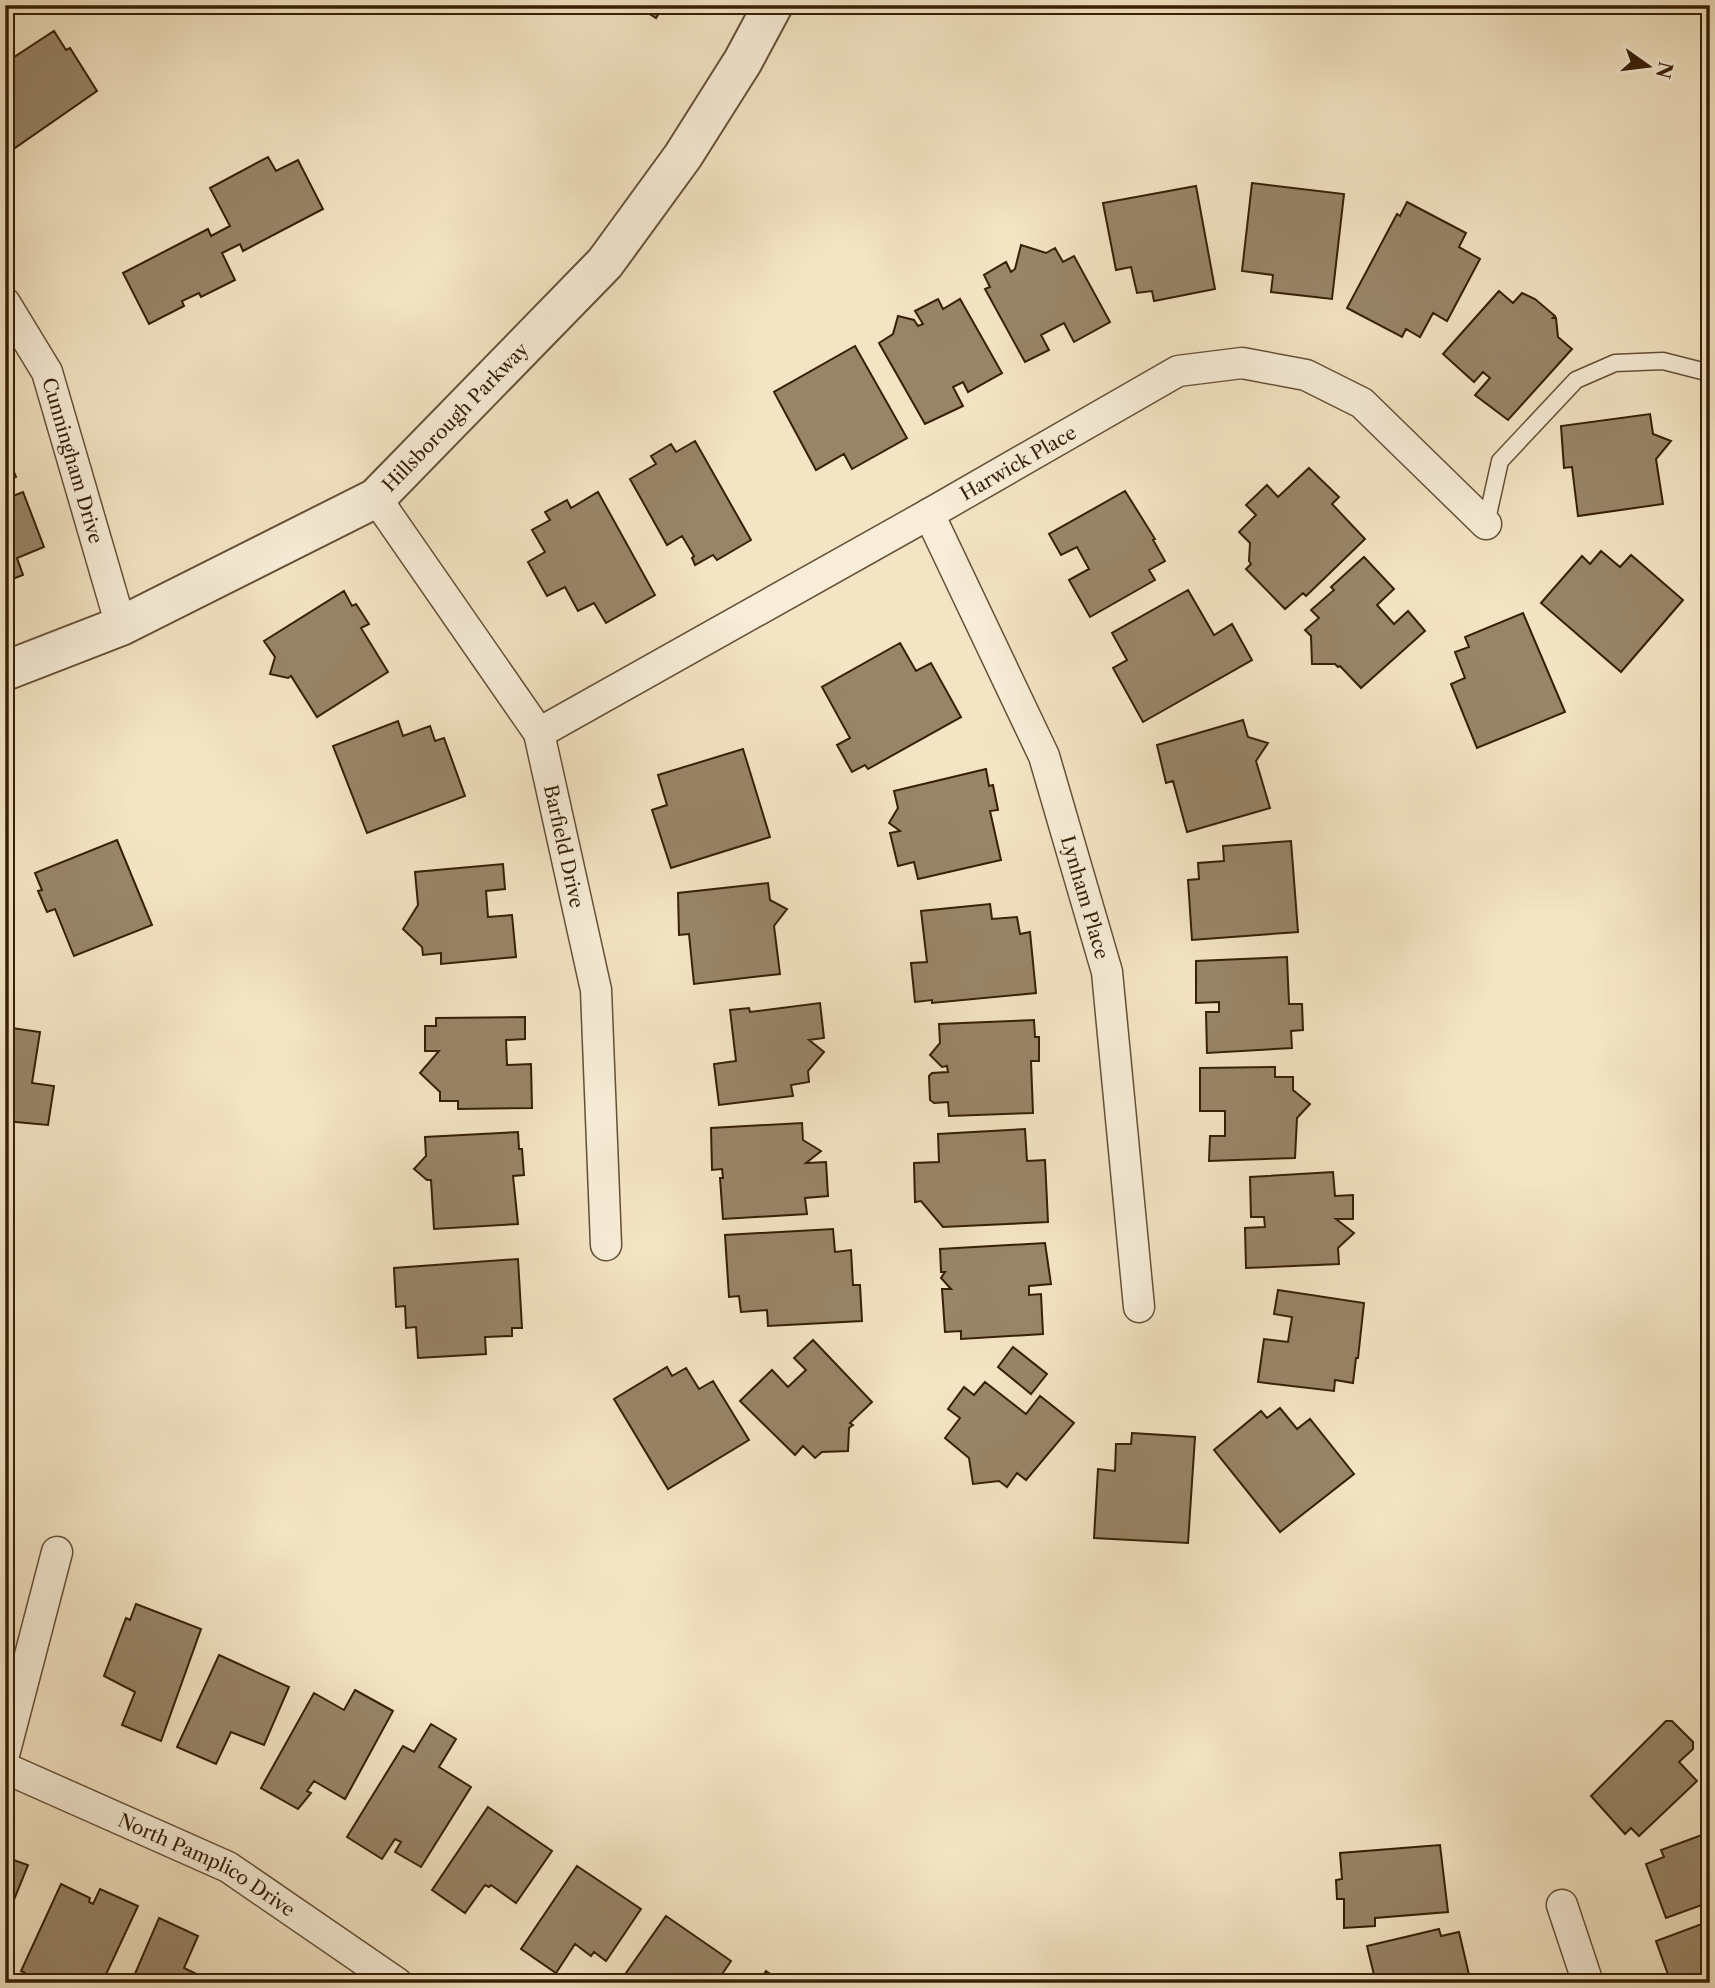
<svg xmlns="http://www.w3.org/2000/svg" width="1715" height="1988" font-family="'Libre Caslon Text',serif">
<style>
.building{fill:#988568;stroke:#361f06;stroke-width:2}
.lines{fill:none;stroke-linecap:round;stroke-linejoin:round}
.service-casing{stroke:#655035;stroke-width:19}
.minor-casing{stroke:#655035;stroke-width:33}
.tertiary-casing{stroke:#655035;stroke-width:42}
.service{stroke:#f7edd8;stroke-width:16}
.minor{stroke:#f7edd8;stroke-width:30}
.tertiary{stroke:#f7edd8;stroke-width:38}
.labels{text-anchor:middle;stroke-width:7;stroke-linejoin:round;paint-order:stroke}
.street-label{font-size:19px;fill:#361f06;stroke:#f7edd8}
</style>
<rect width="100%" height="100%" fill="#f3e4c3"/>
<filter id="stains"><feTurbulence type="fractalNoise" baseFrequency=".00286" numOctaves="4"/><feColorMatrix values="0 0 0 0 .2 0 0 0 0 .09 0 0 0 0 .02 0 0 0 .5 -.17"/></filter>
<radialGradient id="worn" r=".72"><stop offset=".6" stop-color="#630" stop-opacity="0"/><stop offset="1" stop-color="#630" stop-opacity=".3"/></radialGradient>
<!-- building -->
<path class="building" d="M615 5H664L656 18 637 6 628 14Z
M54 31 66 50 70 48 97 91 12 150 5 139V63Z
M268 157 276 171 298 160 323 209 243 251 240 244 222 253 235 280 201 297 199 293 182 301 184 306 149 324 123 273 208 229 211 236 230 226 210 188Z
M1252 183 1344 194 1332 299 1271 292 1273 275 1242 271Z
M1196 186 1215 289 1154 301 1152 291 1137 293 1131 267 1116 270 1103 203Z
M1407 202 1466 233 1459 247 1480 259 1447 321 1433 313 1420 337 1406 329 1402 337 1347 308 1397 214 1400 216Z
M1021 245 1046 253 1055 248 1063 262 1074 256 1110 322 1074 342 1064 323 1041 335 1049 350 1025 362 985 289 990 287 984 275 1006 262 1011 272 1015 269Z
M1499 291 1513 303 1522 293 1535 299 1555 316 1553 318H1556L1558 337 1572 349 1508 420 1475 395 1490 378 1483 372 1474 382 1443 354Z
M938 299 943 309 960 299 1002 373 968 392 963 382 953 387 963 406 925 424 879 343 893 334 898 316 914 320 918 326 923 324 915 311Z
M855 346 907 438 852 469 844 454 816 470 774 392Z
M1650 414 1653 434 1671 441 1656 459 1663 504 1578 516 1572 467 1564 468 1561 426Z
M695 441 751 540 717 560 713 555 695 565 692 558 694 556 682 536 667 545 630 479 656 464 651 456 671 444 676 452Z
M5 450 16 477 5 481Z
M1309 468 1339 497 1332 504 1365 539 1306 596 1303 593 1285 609 1246 569 1251 564 1249 561 1250 543 1239 532 1256 515 1246 505 1267 485 1278 497Z
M1125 491 1155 539 1153 540 1165 561 1149 570 1155 580 1090 617 1069 580 1089 569 1077 547 1061 555 1049 534Z
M23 492 44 547 17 558 23 575 5 582V499Z
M598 492 655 595 606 623 594 603 578 611 565 587 547 596 528 562 545 552 532 530 550 520 545 512 567 500 571 508Z
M1601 551 1620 567 1631 555 1683 600 1621 672 1541 603 1582 556 1590 564Z
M1364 557 1394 589 1377 605 1394 624 1408 611 1425 631 1361 688 1340 666 1338 667 1335 664H1312L1311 636 1305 630 1319 618 1311 610 1334 590 1331 587Z
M1188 590 1214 635 1232 624 1252 660 1143 722 1113 668 1127 660 1112 633Z
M344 591 352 606 356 604 369 624 361 628 388 672 317 717 291 676 288 678 270 674 275 657 264 641Z
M1523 613 1565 712 1477 748 1451 684 1465 678 1455 652 1469 647 1465 637Z
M900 643 916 671 931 663 961 717 868 769 865 765 852 772 837 745 850 738 822 687Z
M1243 720 1248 737 1268 743 1256 761 1270 808 1187 832 1173 781 1166 783 1157 745Z
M398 721 403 736 430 726 435 741 444 738 465 796 367 833 333 746Z
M743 749 770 837 671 868 652 810 667 805 658 775Z
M986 769 989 786 993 785 998 810 990 811 1001 860 918 879 914 862 898 866 890 833 900 831 889 823 898 808 894 791Z
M117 840 152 925 74 956 55 909 47 912 38 891 42 890 35 873Z
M1291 841 1298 932 1192 940 1188 880 1199 879 1198 863 1224 861 1223 846Z
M503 864 505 889 486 891 488 917 512 915 516 957 441 964V953L423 955 422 947 403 929 418 905 415 872Z
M768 883 770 900 787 909 774 926 780 974 694 984 689 934 679 935 678 893Z
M990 904 992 919 1017 917 1020 934 1030 932 1036 993 932 1003V1000L915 1002 911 963 927 962 921 911Z
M1287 957 1289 1004H1302L1303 1030 1291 1031 1292 1048 1207 1053 1206 1012H1219V1002L1196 1003V961Z
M820 1003 824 1038 809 1040 824 1052 808 1071 809 1082 791 1085 793 1096 719 1105 714 1064 736 1061 730 1010 749 1008 750 1012Z
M525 1017V1039L506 1040 507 1065 531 1064 532 1108 458 1109V1101H440V1092L420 1073 439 1051H425V1026H436V1018Z
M1034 1020 1035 1037H1039V1061H1031L1033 1113 949 1116 948 1102 934 1103 930 1100 929 1076 932 1073 948 1072 947 1066 942 1067 930 1055 940 1043 939 1024Z
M5 1027 40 1032 32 1083 54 1086 48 1125 5 1121Z
M1275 1067V1077H1293V1090L1310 1104 1297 1118 1295 1158 1209 1161 1210 1136H1225V1111H1200V1068Z
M802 1123 803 1140 821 1151 806 1163 826 1162 828 1196 805 1198 807 1214 723 1219 720 1178H723L722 1169 712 1170 711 1128Z
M1025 1129 1027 1161 1045 1160 1048 1222 943 1227 921 1201 915 1202 914 1163 939 1162 938 1134Z
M518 1132 519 1149H522L524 1175 513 1176 518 1224 434 1229 431 1180H427L414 1169 426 1156 425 1137Z
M1333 1172 1335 1196 1353 1195V1219H1336L1354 1233 1338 1248 1339 1264 1246 1268 1245 1228 1265 1227 1264 1217H1251L1250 1177Z
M833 1229 835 1252 851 1250 853 1285H860L862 1321 768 1326 767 1310 741 1312 739 1296 729 1297 725 1235Z
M1045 1243 1051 1284 1029 1286V1295L1041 1294 1043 1334 961 1339V1331L945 1332 942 1289H951L941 1278 945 1272H941L940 1249Z
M518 1259 522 1328H512V1336L485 1337 486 1354 418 1358 416 1327 406 1328 405 1306 396 1307 394 1268Z
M1278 1290 1364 1303 1358 1358H1356L1353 1383 1335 1380 1334 1391 1258 1382 1264 1339 1288 1342 1292 1317 1274 1314Z
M813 1340 872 1402 850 1423 853 1425 849 1428 848 1451 822 1452 815 1458 803 1446 795 1455 740 1401 772 1370 788 1387 806 1370 794 1358Z
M1013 1347 1047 1374 1031 1394 998 1367Z
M667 1367 672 1376 686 1368 699 1389 713 1381 749 1440 668 1489 614 1399Z
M985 1382 1026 1414 1040 1396 1074 1423 1026 1480 1017 1473 1007 1487 999 1481 973 1484 969 1458 945 1438 960 1418 948 1409 964 1387 974 1395Z
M1280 1408 1297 1429 1310 1419 1354 1474 1280 1532 1214 1450 1261 1411 1267 1418Z
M1132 1433 1195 1437 1188 1543 1094 1538 1098 1469 1115 1471 1116 1444H1131Z
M136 1604 201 1629 161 1741 122 1725 135 1692 104 1676 126 1618 130 1620Z
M219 1655 289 1687 264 1745 231 1732 216 1764 177 1747Z
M355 1690 393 1711 345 1799 314 1781 307 1791 311 1793 298 1809 261 1788 314 1693 344 1710Z
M1666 1721H1672L1693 1742V1749L1679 1762 1697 1781 1639 1836 1631 1828 1625 1834 1591 1796Z
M431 1724 456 1739 439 1767 471 1787 421 1867 395 1852 401 1842 395 1839 382 1859 347 1837 403 1746 414 1752Z
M488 1807 552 1851 516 1903 491 1885 489 1887 485 1885 465 1913 432 1890Z
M1710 1832V1902L1666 1918 1646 1864 1664 1857 1661 1850Z
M1440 1845 1448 1912 1375 1918V1926L1344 1928V1899H1337L1336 1880 1342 1879 1340 1853Z
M5 1857 28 1865 5 1922Z
M577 1866 641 1909 606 1961 594 1952 591 1956 575 1944 556 1973 521 1949Z
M61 1884 90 1898 89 1902 93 1904 100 1889 138 1906 102 1983H20L25 1973 21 1971Z
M666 1916 731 1961 716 1983H619Z
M159 1918 198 1936 184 1968 215 1983H131Z
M1710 1921V1983H1671L1656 1941Z
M1439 1929 1441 1936 1459 1932 1471 1983H1376L1367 1946Z
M766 1971 783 1983H758Z"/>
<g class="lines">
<!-- service casing -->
<g class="service-casing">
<path id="service" d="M1486 524 1500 461 1576 380 1615 363 1663 361 1710 373"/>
</g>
<!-- minor casing -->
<g class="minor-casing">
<g id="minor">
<path id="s1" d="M5 303 47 372 121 626"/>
<path id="s2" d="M376 498 539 733 596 990 606 1245"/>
<path id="s3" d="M929 514 1044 756 1107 972 1139 1307"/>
<path id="s4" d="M539 733 929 514 1178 371 1242 363 1306 375 1362 403 1486 524"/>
<path d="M5 1751 57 1552"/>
<path id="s5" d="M5 1768 228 1867 397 1983"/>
<path d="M1562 1905 1588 1983"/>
</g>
</g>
<!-- tertiary casing -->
<g class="tertiary-casing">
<g id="tertiary">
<path id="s6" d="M5 671 121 626 376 498 605 263 683 156 743 61 773 5"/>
</g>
</g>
<!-- service -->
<use href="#service" class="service"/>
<!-- minor -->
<use href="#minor" class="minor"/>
<!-- tertiary -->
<use href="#tertiary" class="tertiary"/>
</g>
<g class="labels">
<!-- street labels -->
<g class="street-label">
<text dy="7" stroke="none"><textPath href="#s6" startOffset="523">Hillsborough Parkway</textPath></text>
<text dy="7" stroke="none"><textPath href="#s1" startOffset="173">Cunningham Drive</textPath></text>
<text dy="7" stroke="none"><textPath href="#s4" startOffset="550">Harwick Place</textPath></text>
<text dy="7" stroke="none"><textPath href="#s2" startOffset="402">Barfield Drive</textPath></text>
<text dy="7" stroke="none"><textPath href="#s3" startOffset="415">Lynham Place</textPath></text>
<text dy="7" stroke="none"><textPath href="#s5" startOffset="224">North Pamplico Drive</textPath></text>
</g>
</g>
<!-- margin -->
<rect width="1715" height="1988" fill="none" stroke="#f3e4c3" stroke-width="28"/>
<rect x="7" y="7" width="1701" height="1974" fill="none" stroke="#361f06" stroke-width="3.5"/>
<rect x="14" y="14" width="1687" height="1960" fill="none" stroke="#361f06" stroke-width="2"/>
<!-- north arrow -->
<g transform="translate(1648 66) rotate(104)" stroke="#f7edd8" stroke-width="5" paint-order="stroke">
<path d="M0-5L12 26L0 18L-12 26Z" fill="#361f06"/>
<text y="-10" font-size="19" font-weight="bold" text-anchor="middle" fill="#361f06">N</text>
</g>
<rect width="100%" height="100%" filter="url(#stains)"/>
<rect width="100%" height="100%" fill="url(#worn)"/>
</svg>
